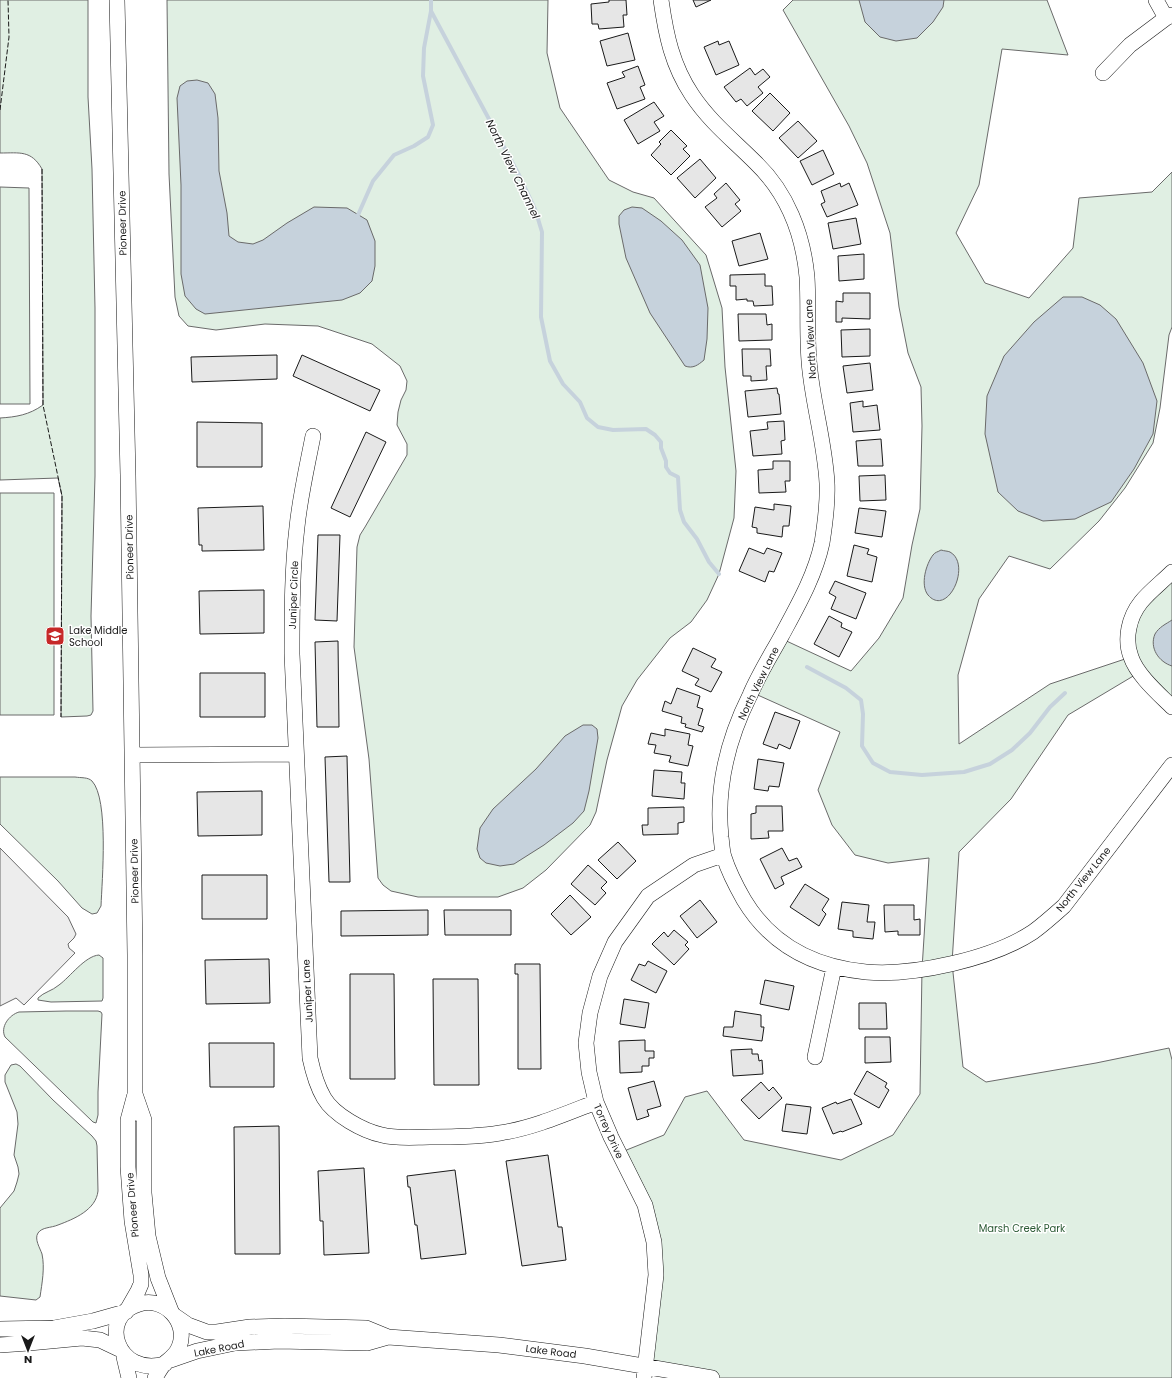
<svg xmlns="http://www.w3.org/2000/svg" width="1172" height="1378" font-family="Poppins,sans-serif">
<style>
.green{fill:#e0efe3;stroke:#6a6a6a}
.parking{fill:#ededed;stroke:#6a6a6a}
.water{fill:#c6d2dc;stroke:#6a6a6a}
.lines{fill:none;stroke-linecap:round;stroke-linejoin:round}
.stream{stroke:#c6d2dc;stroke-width:4}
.building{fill:#e6e6e6;stroke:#1a1a1a}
.minor-casing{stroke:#1a1a1a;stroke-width:16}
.minor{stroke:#fff;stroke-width:15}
.fence{stroke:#1a1a1a;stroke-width:1;stroke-dasharray:5 2;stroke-linecap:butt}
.labels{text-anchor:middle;stroke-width:3;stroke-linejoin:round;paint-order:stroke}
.street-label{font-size:10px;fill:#1a1a1a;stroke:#fff}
.poi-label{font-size:10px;fill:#1a1a1a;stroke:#fff;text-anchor:start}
.park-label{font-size:10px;fill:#2b5a34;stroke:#fff}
.water-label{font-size:11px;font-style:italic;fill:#1a1a1a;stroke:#fff}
</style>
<rect width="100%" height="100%" fill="#fff"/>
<!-- green -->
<path class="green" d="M0 0H88V97L92 169 95 308V476L91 616 93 711 91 715 87 716 61 717 62 496 58 478 0 480V418C16 417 29 415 43 405L42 169C31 150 20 153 0 153Z
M167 0H548L547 53 560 108 609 180 633 192 654 198 706 255 722 308 725 367 736 471 734 518 719 574 707 600 691 622 670 638 637 680 622 706 607 760 596 812 590 825 546 870 523 888 498 897H418L391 891 383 885 378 878 369 759 354 647 357 547 360 535 365 527 407 455V444L397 425 398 412 401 400 406 390 407 381 400 366 372 344 318 326 265 324 216 330 188 326 179 316 175 297 169 174Z
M793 0H1047L1068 55 1002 49 979 185 956 233 985 283 1029 298 1073 248 1079 198 1152 192 1172 172V327L1169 335 1160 408 1153 443 1125 488 1099 521 1050 569 1009 556 979 599 958 675 959 744 1050 684 1131 657 1130 624 1172 572V707L1140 672 1068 715 1011 799 959 852 952 963 963 1067 986 1082 1096 1063 1169 1048 1172 1060V1378H712L646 1366 654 1242 619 1153 664 1135 685 1097 707 1091 744 1140 841 1160 893 1135 920 1094 922 969 929 858 888 863 855 855 832 825 818 790 840 732 751 692 780 638 851 671 879 638 903 598 912 545 920 509 922 426 921 387 908 353 899 307 890 233 867 163 849 126 783 10Z
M0 187 29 188 30 404H0Z
M0 493H54V715H0Z
M0 777H75C81 778 88 777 92 781 109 799 102 881 101 906L97 913 92 914 82 908 58 881 0 824Z
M99 955 103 958V998L102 1001 51 1002 38 1000V998C44 992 52 991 59 985 70 977 85 956 99 955Z
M66 1011H98L101 1012 102 1014 98 1092V1115L96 1123 93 1122 5 1037C0 1027 9 1015 19 1012Z
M16 1064 20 1066 53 1100 92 1136 96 1141 97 1146 98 1191C96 1210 74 1219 58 1225 51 1228 42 1227 38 1233 34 1239 40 1248 42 1254 45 1268 42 1283 40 1297L36 1300 0 1296V1208L14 1191 17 1182 19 1174 18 1167 14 1155 18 1124 17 1112 5 1082V1075L11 1065Z"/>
<!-- parking -->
<path class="parking" d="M0 848 68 917 76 934 74 938 68 944 69 948 75 953 24 1005 16 998 0 1006Z"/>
<!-- water -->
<path class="water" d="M859 0H944L943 7 933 22 917 38 896 41 880 37 865 22Z
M197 80 208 83 215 94 218 118 219 171 227 213 229 236 238 242 253 244 263 240 287 223 314 207 347 208 367 220 375 241V266L372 281 360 293 342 300 205 314 196 309 185 296 181 274V185L177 98 180 86 187 81Z
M632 207 642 208 661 221 682 240 700 265 708 308 707 339 704 360C698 365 693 369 685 366L650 313 626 258 619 224V216L624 210Z
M1063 297H1082L1100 305 1116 319 1143 363 1157 401 1153 434 1134 469 1111 502 1075 519 1043 521 1018 511 998 492 985 434 987 396 1004 356 1034 322Z
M941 550C944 551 948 551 950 552 972 564 948 618 928 595 920 585 926 564 933 555 935 552 938 552 941 550Z
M1172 620V666C1159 662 1149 648 1155 634 1159 627 1166 624 1172 620Z
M583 725H592L597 729 598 738 589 791 584 811 573 823 544 845 514 864 500 866 486 863 480 858 477 849 480 828 493 809 536 769 565 736Z"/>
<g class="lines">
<!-- stream -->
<path class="stream" d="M431 0V11L519 175 535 209 542 232 541 317 550 361 563 384 580 402 587 418 598 427 613 430 646 429 655 435 661 442V448L666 461V467L670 473 678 477 680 510 684 522 697 539 709 562 719 574
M358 215 373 181 394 155 414 146 428 137 433 125 423 76 424 48 431 11
M807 667 846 688 861 700 863 714 862 746 873 763 890 772 922 775 964 772 990 764 1012 750 1030 733 1050 707 1065 693"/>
</g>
<!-- building -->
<path class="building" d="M609 0H626L627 15H623L624 27 599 29 598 24H592L591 4 609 2Z
M693 0H711L696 7Z
M628 33 635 60 607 66 600 41Z
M718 41 719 45 729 41 739 65 716 75 704 47Z
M638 66 645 85 640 87 645 99 617 109 607 83 625 77 622 72Z
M750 68 755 75 763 69 770 77 758 87 763 93 747 106 741 99 736 102 724 87Z
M770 93 790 113 773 131 752 111Z
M654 102 664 116 654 122 660 131 638 144 624 120Z
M798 121 817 141 798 158 779 138Z
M671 130 687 146 683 149 690 156 671 175 651 155 661 144 659 142Z
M823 150 834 174 812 185 800 161Z
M700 159 716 178 695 198 677 178Z
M726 183 740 200 735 204 741 211 722 227 705 207 717 198 714 194Z
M840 183 841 187 849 183 858 205 827 217 821 204 825 202 821 191Z
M856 218 861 244 833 249 828 223Z
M760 233 768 259 739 266 732 241Z
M864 254V279L839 281 838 256Z
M765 274V286H772L773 305 754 306 753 301H747V299L736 300V286H730V275Z
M843 293H870V319L842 318V322H836V301L843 302Z
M738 314H766L767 325 772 324V340L739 341Z
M870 329V356L842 357 841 330Z
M742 349H770L771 366H766L767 380 751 381V376H743Z
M277 355V379L192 382 191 357Z
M302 355 380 390 370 411 293 376Z
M870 363 873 390 847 393 843 366Z
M777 388 778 394H779L781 414 748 417 745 391Z
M863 401V407L877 405 880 430 853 432 850 403Z
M784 421 785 440 781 441 782 454 753 456 750 431 768 429 767 422Z
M197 422 262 423V467H197Z
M366 432 386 442 350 517 331 508Z
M881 439 883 466H858L856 441Z
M773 461H790V481H785L786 492 759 493 758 470 773 469Z
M885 475 886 500 860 501 859 476Z
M774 504 791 506 789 526H783L782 537 757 533V528L752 527 755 507 774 510Z
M263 506 264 550 202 551V545H199L198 508Z
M859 508 886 511 882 537 855 533Z
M318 535H340L337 621 315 620Z
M854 545 869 549 867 554 877 557 872 582 847 576Z
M749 548 764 554 767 548 782 553 774 572 769 571 765 582 739 571Z
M835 581 866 593 856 619 831 609 836 597 829 593Z
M264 590V633L200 634 199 591Z
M829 616 842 623 841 627 852 632 839 657 814 644Z
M338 641 339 727H317L315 642Z
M693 648 716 659 711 667 722 672 711 692 695 685 699 679 682 671Z
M200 673H265V717H200Z
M677 688 700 696 697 707 703 709 698 725 704 727 702 732 685 727 686 724 681 723 682 717 662 711 665 701 671 704Z
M775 712 800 721 790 749 779 744 777 749 763 744Z
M665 729 690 734 688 745 693 746 688 766 669 762 671 756 654 753 656 745 648 744 651 733 665 736Z
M347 756 350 882H329L325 757Z
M758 759 784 763 779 787 769 786 768 791 754 789Z
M654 770 682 772 681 783H685L684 799 652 796Z
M262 791V835L198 836 197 792Z
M756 806H782L783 831H768L769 838 751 839V814L756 813Z
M684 807V822L678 823V834L643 835 642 825H648V808Z
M618 842 636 861 617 879 598 860Z
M782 848 789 861 797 858 802 867 781 877 784 884 775 889 760 859Z
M588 865 607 882 601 888 606 893 595 905 571 884Z
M202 875H267V919H202Z
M805 884 829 899 822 910 826 914 819 926 790 907Z
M570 895 591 917 571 935 551 914Z
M700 900 717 922 697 938 680 916Z
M842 902 869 905 867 922H875L873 939 853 937V931L838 929Z
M884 905H914V920L920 919V935H898V931L885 932Z
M428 910V935L341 936V911Z
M444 910H511V935H445Z
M674 930 688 942 685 945 689 949 674 965 652 944 664 932 668 937Z
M269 959 270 1003 206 1004 205 960Z
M648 961 667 971 656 993 631 980 639 964 645 966Z
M515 964H540L541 1069H518V974H515Z
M350 974H394L395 1079H350Z
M433 979H478L479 1085H434Z
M765 980 794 986 789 1010 760 1004Z
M624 999 649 1003 645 1028 620 1024Z
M859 1003H886L887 1029H859Z
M735 1011 761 1015V1027H764L762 1041 723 1036 724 1027H733Z
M865 1037H890L891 1062 865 1063Z
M645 1040V1051H654V1058H649V1066H642V1072L620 1073 619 1041Z
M209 1043H274V1087H210Z
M752 1049V1054H758L759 1061 762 1060 763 1074 733 1076 731 1050Z
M867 1071 887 1083 885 1087 889 1090 879 1108 854 1094Z
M654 1081 661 1106 647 1110 649 1116 637 1120 628 1088Z
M761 1082 769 1091 773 1087 782 1098 759 1119 741 1100Z
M851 1099 862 1124 842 1132 841 1131 833 1134 822 1108 836 1102 837 1104Z
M786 1104 811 1107 807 1134 782 1131Z
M279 1126 280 1254H235L234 1127Z
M548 1155 558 1227H562L566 1260 522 1266 506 1161Z
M364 1168 369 1253 324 1255 323 1221H320L318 1171Z
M455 1170 466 1254 421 1259 417 1225H415L410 1187H408L407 1176Z"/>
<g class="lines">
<!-- minor casing -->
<g class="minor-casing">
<path id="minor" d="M117 0 128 475 135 955V1094L128 1120V1167L132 1221 141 1275V1284L138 1291 126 1312
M661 0C666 35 672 65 692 95 710 122 733 140 756 163 787 193 803 234 807 277 809 308 806 339 810 371 814 408 825 445 827 483 828 503 825 524 822 543 815 576 797 607 782 635 771 655 759 674 750 695 728 739 716 788 721 837 722 844 722 851 724 857 729 873 736 886 744 900 771 945 814 967 866 972 914 976 992 959 1033 932 1044 924 1054 915 1064 906L1172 765
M1156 0 1166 18
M1103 73 1130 45 1166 18 1172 15
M313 436C307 467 300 497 297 527 292 569 292 612 292 654L310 1058C313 1072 317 1086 324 1098 334 1115 363 1131 382 1135 397 1139 415 1137 430 1137 454 1137 477 1137 500 1133 533 1128 565 1114 596 1102
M1172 572C1162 582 1150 591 1141 602 1129 617 1124 639 1131 657 1137 675 1159 694 1172 707
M132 755 296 754
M815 1057 834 967
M135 1094 144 1120V1193L148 1236 158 1278 171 1311
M175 1316 188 1325 207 1332H217L250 1327 285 1326 366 1328 388 1337 499 1345 585 1356 712 1378
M0 1329 54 1328 93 1321 125 1312
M0 1345 29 1343 82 1338 100 1340 119 1349
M124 1357 129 1378
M171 1360 197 1351 235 1343 279 1341 367 1343 388 1337
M155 1378C158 1373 161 1367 165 1363 171 1358 176 1355 179 1347 189 1323 165 1296 139 1304 97 1316 117 1378 165 1364
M644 1378 656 1275 654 1242 645 1205 611 1137 596 1102 589 1072 586 1043 590 1013 600 976 615 942 648 896 694 865 723 855"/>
</g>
<!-- minor -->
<use href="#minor" class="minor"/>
<!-- fence -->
<path class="fence" d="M0 110 9 37 8 0
M42 169 43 405 62 496 61 717"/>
</g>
<!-- icons -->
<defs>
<g id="school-square" transform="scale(1)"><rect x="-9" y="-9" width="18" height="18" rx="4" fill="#c62828" stroke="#fff"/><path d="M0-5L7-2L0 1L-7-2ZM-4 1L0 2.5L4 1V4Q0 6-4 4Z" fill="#fff"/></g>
</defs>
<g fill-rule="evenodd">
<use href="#school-square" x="55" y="636"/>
</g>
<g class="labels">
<!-- street labels -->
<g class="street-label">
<text transform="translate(122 223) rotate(-91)" y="4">Pioneer Drive</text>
<text transform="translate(810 339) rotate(-93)" y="4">North View Lane</text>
<text transform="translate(129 547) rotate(-91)" y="4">Pioneer Drive</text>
<text transform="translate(293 595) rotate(-88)" y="4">Juniper Circle</text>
<text transform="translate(758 683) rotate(-64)" y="4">North View Lane</text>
<text transform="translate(134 871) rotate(-91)" y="4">Pioneer Drive</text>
<text transform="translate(1083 879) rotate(-51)" y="4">North View Lane</text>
<text transform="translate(307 991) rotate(-93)" y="4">Juniper Lane</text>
<text transform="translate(609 1131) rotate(66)" y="4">Torrey Drive</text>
<text transform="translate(132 1205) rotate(-95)" y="4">Pioneer Drive</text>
<text transform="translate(219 1348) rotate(-11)" y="4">Lake Road</text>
<text transform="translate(551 1351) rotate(7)" y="4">Lake Road</text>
</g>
<!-- poi labels -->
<g class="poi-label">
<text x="69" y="634">Lake Middle<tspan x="69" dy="12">School</tspan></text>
</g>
<!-- park labels -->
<g class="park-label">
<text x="1022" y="1232">Marsh Creek Park</text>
</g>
<!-- water labels -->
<g class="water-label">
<text transform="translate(513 169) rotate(64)" y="4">North View Channel</text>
</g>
</g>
<!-- north arrow -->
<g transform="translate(28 1350) rotate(180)" stroke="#ffffff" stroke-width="3" paint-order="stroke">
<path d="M0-3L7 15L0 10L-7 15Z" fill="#1a1a1a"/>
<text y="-6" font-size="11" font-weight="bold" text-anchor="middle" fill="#1a1a1a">N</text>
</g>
</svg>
